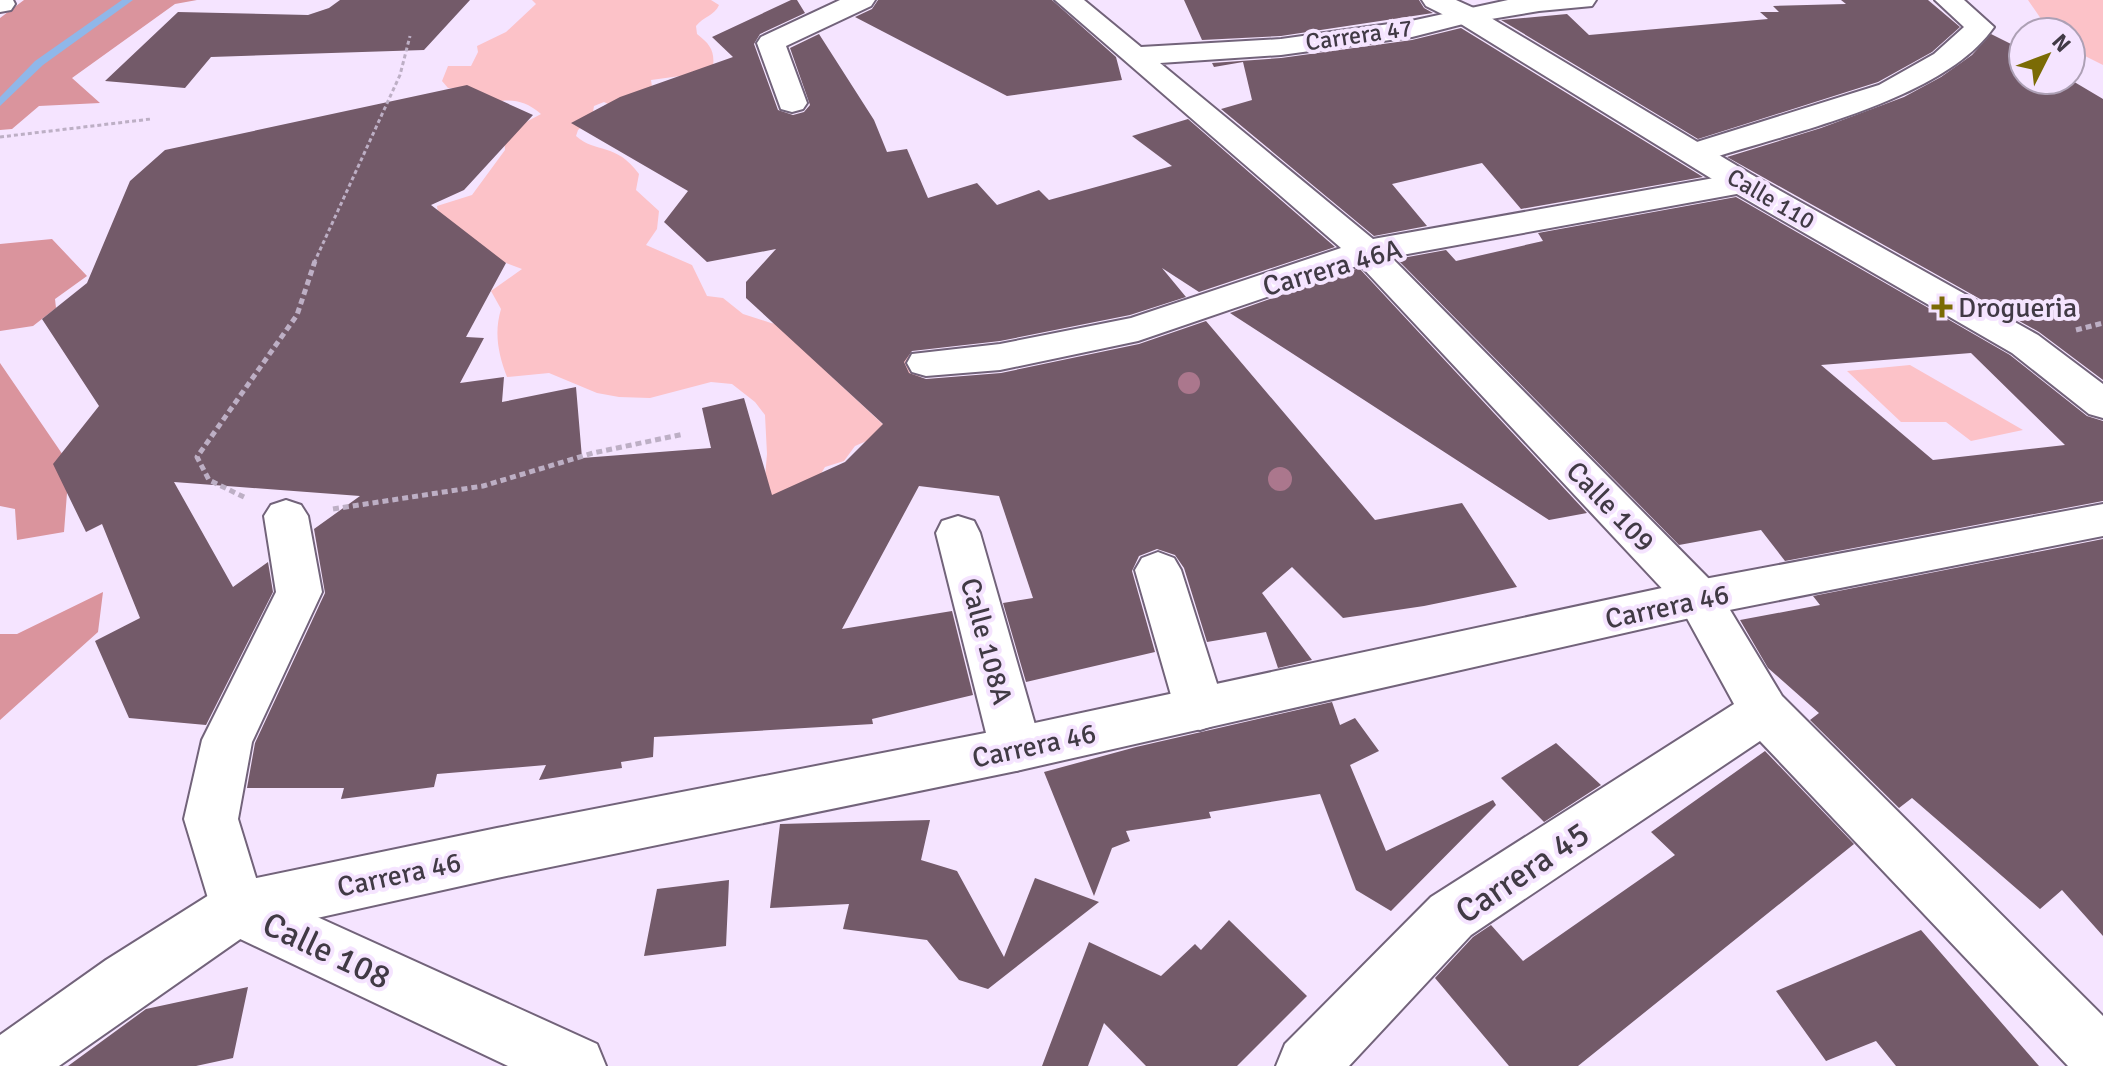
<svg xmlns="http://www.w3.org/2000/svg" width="2103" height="1066" font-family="Signika,sans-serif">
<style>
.green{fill:#fcc2c8}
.forest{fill:#da949d}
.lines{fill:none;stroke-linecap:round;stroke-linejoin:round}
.stream{fill:#8fb7e9;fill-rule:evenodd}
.building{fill:#735a69;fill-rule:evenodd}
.minor-casing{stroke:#72637a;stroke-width:4}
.tertiary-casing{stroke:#72637a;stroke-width:4}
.path-far1{stroke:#bdafc5;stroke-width:3;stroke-dasharray:4 3;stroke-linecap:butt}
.path{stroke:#bdafc5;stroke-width:5;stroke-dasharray:6 4;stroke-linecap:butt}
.minor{fill:#fff;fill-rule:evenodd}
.tertiary{fill:#fff;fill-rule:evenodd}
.tree{fill:#ab778d}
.poi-dot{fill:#7b6b05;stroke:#f5e4ff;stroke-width:3}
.labels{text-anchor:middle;stroke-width:8;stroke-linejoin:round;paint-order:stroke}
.far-street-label{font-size:24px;fill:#413a45;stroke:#f5e4ff}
.street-label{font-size:28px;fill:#413a45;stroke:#f5e4ff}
.poi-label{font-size:28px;fill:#413a45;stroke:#f5e4ff;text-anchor:start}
.near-street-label{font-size:34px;fill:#413a45;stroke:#f5e4ff}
</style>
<rect width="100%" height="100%" fill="#f5e4ff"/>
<!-- green -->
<path class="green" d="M532 0H711L719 5C715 15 703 17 696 26L697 34C710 44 715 51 713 67L695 74 651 80 652 87 612 106 604 102 594 106 592 118 578 130 576 136C596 154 616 142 639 174L636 190 659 211 657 229 646 245 692 265 707 296 723 298 743 314 771 323 906 349 921 364 919 384 829 374 890 431 855 446 844 461 825 467 816 482 763 500 767 454 765 415 755 402 732 384 711 382 650 398 619 397 597 393 549 373 507 377C498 353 494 333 501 309L491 291 522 269 488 256 479 242 466 245 438 213 437 206 472 195 505 150 504 134 541 114C520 96 504 99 479 106L463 88H448L442 81 448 66H471L478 52 477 46 506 32 536 4Z
M2028 0H2103V65L2071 49V32H2050Z
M1910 365 2023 430 1971 441 1946 422H1901L1847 371Z"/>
<!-- forest -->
<path class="forest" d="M24 0H197L175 4 72 78 100 103 39 106 12 129 0 130V18Z
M52 239 87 276 55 299 56 308 33 326 0 331V244Z
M0 363 65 458 67 493 64 532 17 540 15 509 0 506Z
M103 592 98 632 0 720V634H17Z"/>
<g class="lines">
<!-- stream -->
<path class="stream" d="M122 0H133L43 65 0 106V97L35 61Z"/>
</g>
<!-- building -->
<path class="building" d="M340 0H470L424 50 211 57 185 88 105 81 178 12 308 15 329 8Z
M791 0H797L805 13 760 34 754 44 778 110 793 115 804 112 810 105 790 48 819 34 874 120 887 152 907 149 928 198 977 183 997 205 1039 190 1049 200 1172 166 1132 136 1188 119 1335 247 1199 292 1162 268 1186 297 1130 315 1000 341 912 351 904 362 909 373 926 379 1001 373 1139 344 1206 321 1375 520 1462 503 1517 587 1424 606 1343 618 1292 567 1262 593 1312 660 1278 668 1266 632 1207 642 1184 568 1175 555 1157 549 1139 556 1132 571 1155 652 1026 682 1003 603 1033 598 999 496 919 486 842 629 952 611 973 695 872 719 873 724 654 737 653 757 621 762 622 768 539 780 546 765 437 774 434 787 341 799 344 788H247L255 743 325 593 314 529 360 496 174 482 233 587 268 562 273 592 206 725 129 718 95 641 140 618 102 524 86 532 53 464 99 406 42 319 87 283 130 181 165 150 467 85 533 115 464 190 431 205 506 263 466 337 484 338 460 383 504 377 502 402 576 387 582 458 711 448 702 408 744 398 772 495 845 462 883 424 746 298V282L776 249 707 262 664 222 688 191 571 123 620 97 733 57 712 37Z
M878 0H1052L1116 57 1122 80 1007 96 855 17 872 9Z
M1184 0H1419L1424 8 1433 13 1281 36 1202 40Z
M1841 0H1928L1960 27 1932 52 1878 82 1698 139 1501 20 1567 14 1589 35 1768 19 1760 12H1779L1773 6 1846 4Z
M1461 28 1703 177 1521 209 1482 163 1392 184 1427 226 1374 236 1221 109 1252 100 1243 62 1214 67 1212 63 1281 58 1412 40Z
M1991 34 2023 50V80H2071L2103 99V380L2039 332 1727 157 1821 128 1904 97 1941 77 1972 55Z
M1736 197 2010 355 2087 416 2103 421V501L1785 561 1761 530 1679 545 1397 259 1446 250 1456 261 1543 241 1538 233ZM1971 353 2065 445 1933 460 1821 365Z
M1359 268 1587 513 1549 520 1230 313Z
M2103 539V936L2062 890 2040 909 1912 798 1899 808 1810 720 1819 713 1768 668 1740 620 1820 605 1813 596Z
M1332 702 1340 725 1355 718 1379 751 1350 765 1386 851 1493 800 1496 805 1391 911 1356 890 1320 794 1209 812 1211 818 1126 831 1130 841 1112 848 1094 896 1044 772 1136 747Z
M1556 743 1601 785 1544 822 1501 778Z
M1765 751 1854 844 1578 1066H1509L1435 978 1473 937 1491 925 1523 961 1675 855 1651 832Z
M930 820 921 860 957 871 1004 957 1035 878 1099 902 988 989 959 980 927 940 843 929 849 904 770 908 780 824Z
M729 880 726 946 644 956 657 889Z
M1229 920 1307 996 1237 1066H1146L1104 1023 1088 1066H1042L1089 942 1161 976 1195 944 1201 950Z
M1921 930 2039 1066H1896L1876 1041 1826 1061 1776 991Z
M248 987 233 1058 196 1066H68L146 1009Z"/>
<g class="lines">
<!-- minor casing -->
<g class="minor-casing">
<path id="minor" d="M0 0H13L15 4 11 10 0 12Z
M840 0H875L871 6 786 46 807 103 803 109 792 112 781 109 757 43 761 37Z
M1055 0H1084L1141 47 1281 39 1411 21 1508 0H1596L1592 6 1539 11 1467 23 1412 37 1281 55 1160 63 1373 239 1742 173 1754 176 1758 183 1754 190 1742 193 1391 257 1715 585 1782 696 2103 1016V1066H2068L1760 741 1471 935 1349 1066H1276L1285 1044 1431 897 1734 704 1683 611 1360 265 1138 341 1000 370 926 376 912 372 907 363 912 354 1000 344 1131 318 1341 248Z
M1935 0H1964L1994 27C1944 100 1789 133 1706 160L1695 162 1684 160 1679 153 1684 146 1879 85 1934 54 1964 27Z
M286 500 301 505 308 516 322 592 252 742 238 819 260 891 597 1044 606 1066H508L217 928 184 819 202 740 276 592 264 516 271 505Z
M958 516 974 521 980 533 1042 749 1034 765 1016 771 998 765 990 749 936 533 942 521Z
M1158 552 1174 558 1181 570 1225 709 1218 724 1200 730 1182 724 1175 709 1135 570 1142 558Z"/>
</g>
<!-- tertiary casing -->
<g class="tertiary-casing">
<path id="tertiary" d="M1422 0H1456L1476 9 1754 176 2038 335 2103 384V418L2089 414 2012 353 1730 190 1456 21 1426 6Z
M2103 504V536L1699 616 1016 771 497 878 249 933 59 1066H0V1035L106 960 217 890 237 882 497 828 1016 727 1699 580Z"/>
</g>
<!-- path-far1 -->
<path class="path-far1" d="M0 137 151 119
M314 263 400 75 410 36"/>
<!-- path -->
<path class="path" d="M2076 330 2103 323
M244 497 209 480 197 457 297 315 315 261
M333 509 483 486 593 453 684 434"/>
<!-- minor -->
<use href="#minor" class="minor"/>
<!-- tertiary -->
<use href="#tertiary" class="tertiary"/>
</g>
<!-- trees -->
<g class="tree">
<circle cx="1189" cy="383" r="11"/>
<circle cx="1280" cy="479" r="12"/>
</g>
<!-- markers -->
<path class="poi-dot" d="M1938 295h8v8h8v8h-8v8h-8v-8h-8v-8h8z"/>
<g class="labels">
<!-- far-street labels -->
<g class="far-street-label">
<text transform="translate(1359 35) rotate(-8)" y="8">Carrera 47</text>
<text transform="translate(1771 199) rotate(30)" y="8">Calle 110</text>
</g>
<!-- street labels -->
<g class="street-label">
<text transform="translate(1332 267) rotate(-16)" y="10">Carrera 46A</text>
<text transform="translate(1611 506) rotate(46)" y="10">Calle 109</text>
<text transform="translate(1667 606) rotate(-12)" y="10">Carrera 46</text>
<text transform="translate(987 641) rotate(75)" y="10">Calle 108A</text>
<text transform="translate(1034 745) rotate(-12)" y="10">Carrera 46</text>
<text transform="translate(399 874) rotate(-12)" y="10">Carrera 46</text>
</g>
<!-- poi labels -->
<g class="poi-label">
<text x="1958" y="317">Drogueria</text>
</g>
<!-- near-street labels -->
<g class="near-street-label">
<text transform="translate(1522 872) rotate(-34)" y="12">Carrera 45</text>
<text transform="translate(327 950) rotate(25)" y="12">Calle 108</text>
</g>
</g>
<!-- north arrow -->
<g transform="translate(2047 56) rotate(48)"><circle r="38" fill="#f5e4ff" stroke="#ada0b5" stroke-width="2"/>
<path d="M0-6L14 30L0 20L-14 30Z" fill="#7b6b05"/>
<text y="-12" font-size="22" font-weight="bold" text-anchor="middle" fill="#413a45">N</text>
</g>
</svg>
